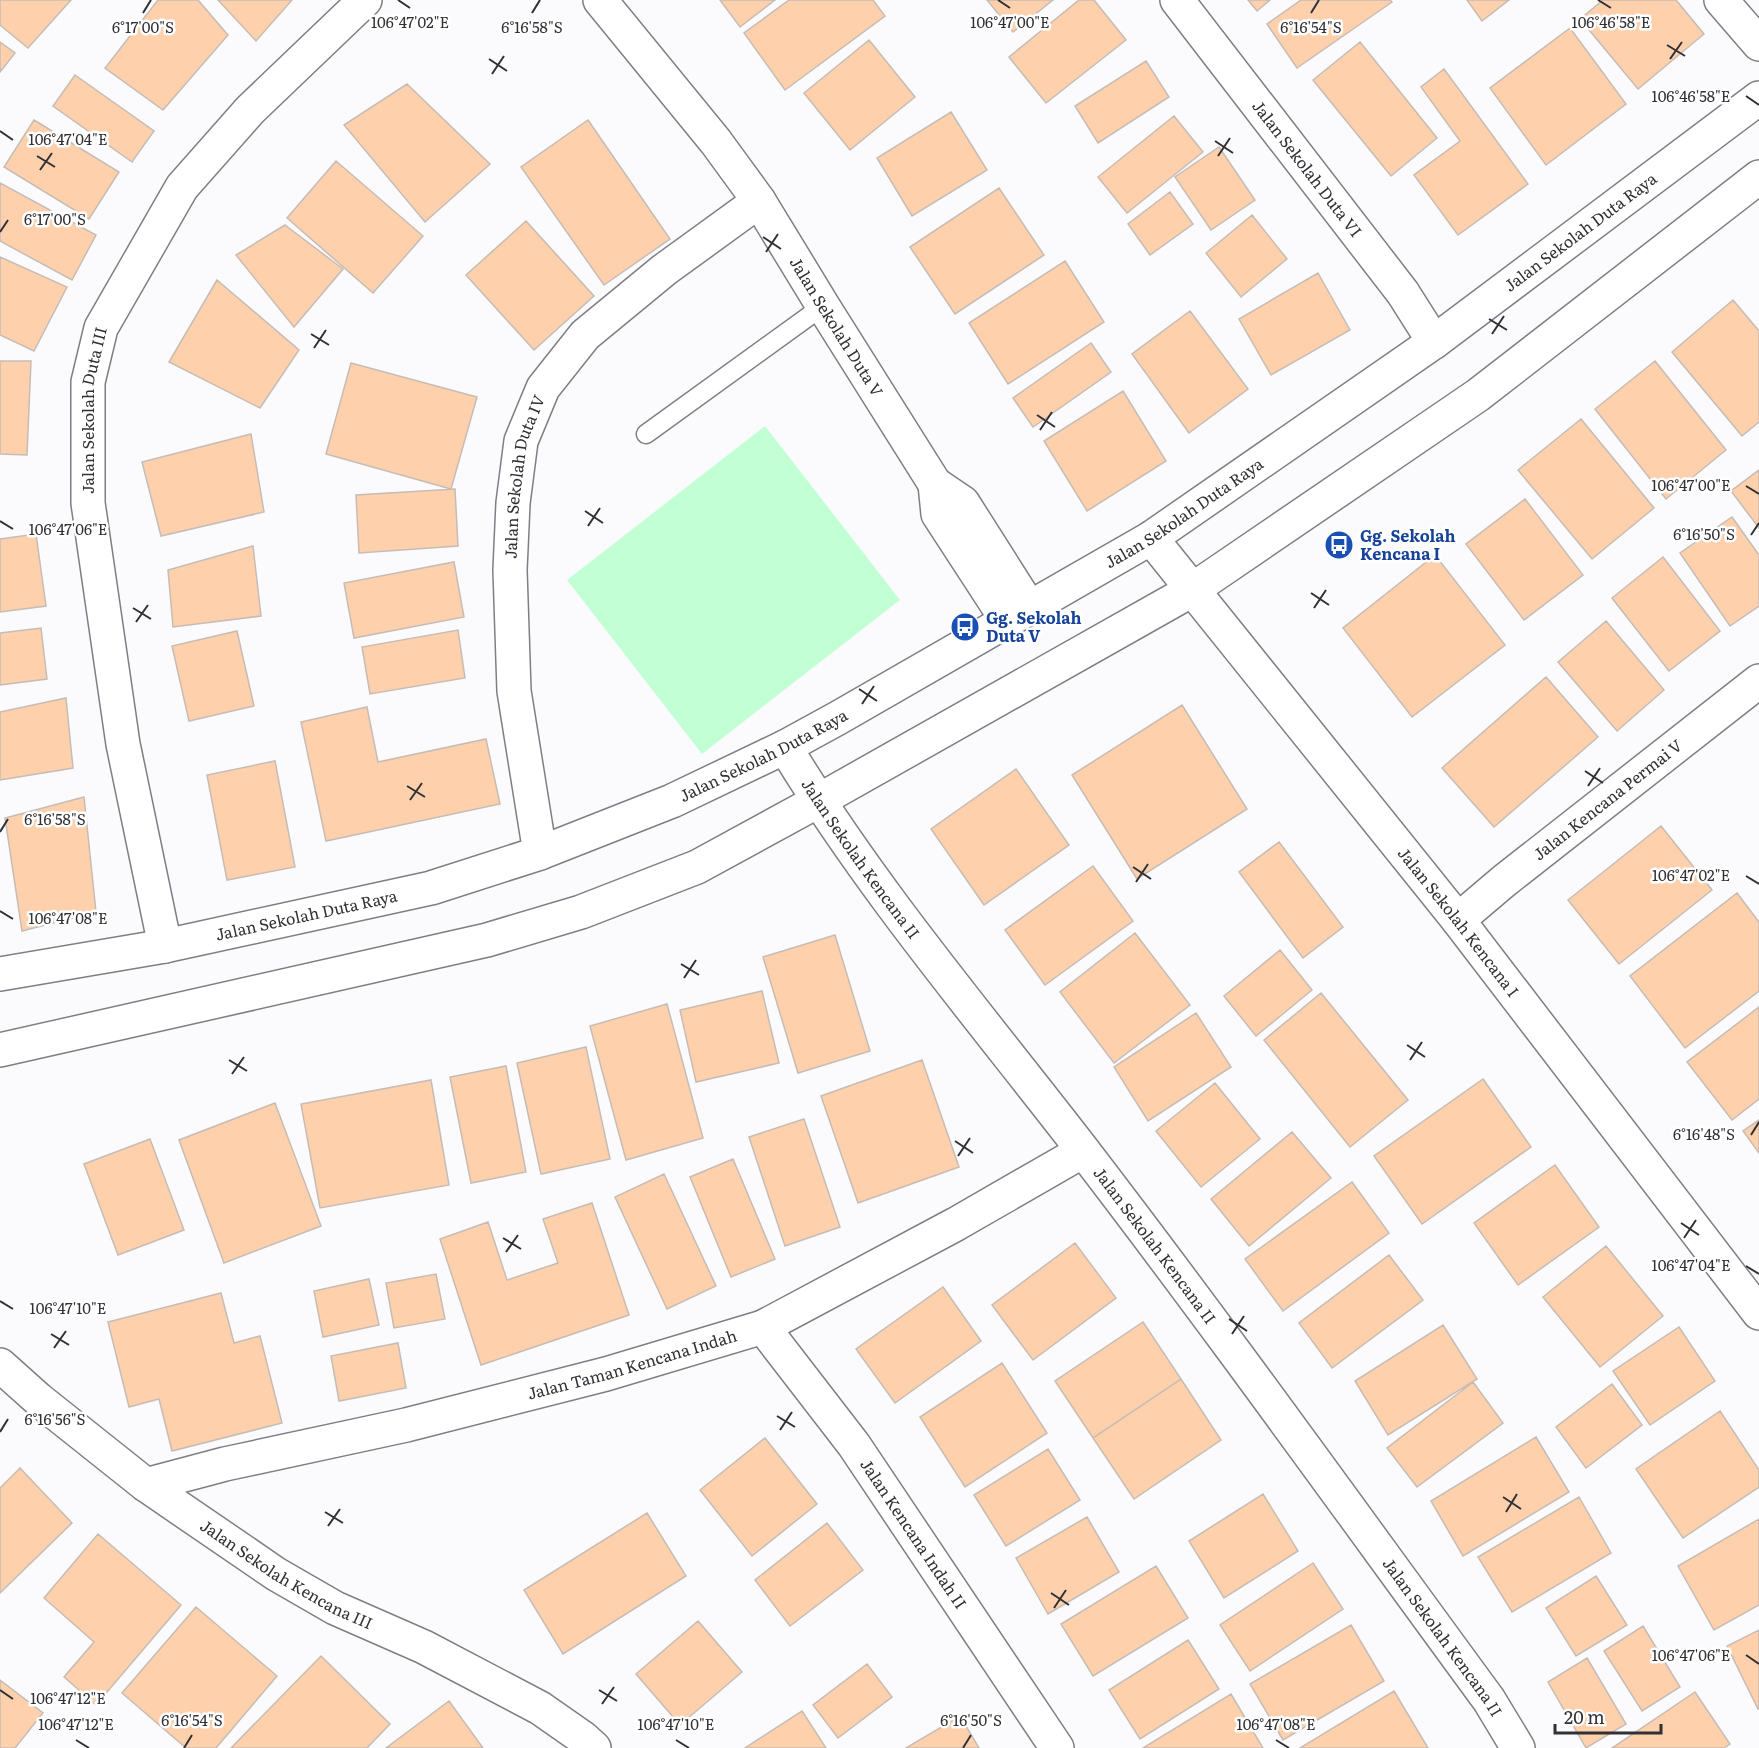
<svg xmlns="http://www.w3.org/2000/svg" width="1759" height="1748" font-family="Literata,serif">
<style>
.green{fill:#c2ffd4}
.building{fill:#ffd0ac;stroke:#c6bcb5;stroke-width:1.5}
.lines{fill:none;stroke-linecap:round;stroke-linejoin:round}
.lane-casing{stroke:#7e7e87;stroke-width:21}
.street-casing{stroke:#7e7e87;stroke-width:36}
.secondary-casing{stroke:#7e7e87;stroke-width:36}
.lane{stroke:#fff;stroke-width:18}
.street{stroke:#fff;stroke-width:33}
.secondary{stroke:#fff;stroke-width:33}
.ticks{fill:none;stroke:#313135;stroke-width:2}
.labels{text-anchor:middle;stroke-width:5;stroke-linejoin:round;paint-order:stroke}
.street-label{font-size:16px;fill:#313135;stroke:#fff}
.transit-label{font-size:16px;font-weight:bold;fill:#164399;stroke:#fff;text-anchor:start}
.ticks-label{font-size:15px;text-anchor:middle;fill:#313135;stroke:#fff;stroke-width:5;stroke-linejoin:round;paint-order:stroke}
</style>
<rect width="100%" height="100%" fill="#fbfbfd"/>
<!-- green -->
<path class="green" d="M765 426 900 600 702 754 567 580Z"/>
<!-- building -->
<path class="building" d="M0 0H71L28 48 0 25Z
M158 0H198L228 35 163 110 105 68Z
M218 0H292L256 41Z
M720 0H775L740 27Z
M789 0H873L885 16 785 90 744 33Z
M987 0H1053L1013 32Z
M1079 0H1094L1126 40 1046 103 1009 57Z
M1248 0H1270L1257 11Z
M1301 0H1390L1392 2 1297 68 1267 24Z
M1467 0H1509L1482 21Z
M1603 0H1676L1704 34 1638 89 1580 19Z
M1570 28 1626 104 1546 165 1490 88Z
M869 40 915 97 850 150 804 93Z
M0 42 15 53 0 72Z
M1360 42 1437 138 1391 176 1313 80Z
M1146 61 1169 97 1098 143 1075 106Z
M1444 69 1528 184 1458 235 1414 175 1460 141 1421 87Z
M75 75 154 131 132 162 53 106Z
M407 84 490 164 425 222 344 125Z
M951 112 987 170 912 216 877 158Z
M1174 116 1203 152 1127 213 1098 177Z
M34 120 119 172 89 219 4 167Z
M588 120 670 239 604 285 521 167Z
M1219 147 1255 200 1211 230 1175 177Z
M336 161 423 236 373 293 287 218Z
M0 183 96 235 72 280 0 241Z
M999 188 1044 255 955 314 910 247Z
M1170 192 1193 224 1150 255 1128 224Z
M1252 215 1287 259 1241 297 1206 253Z
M526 221 594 296 534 350 466 275Z
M285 225 343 269 294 327 236 255Z
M0 257 67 287 34 351 0 335Z
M1065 261 1104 322 1008 384 969 323Z
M1318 273 1350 330 1271 375 1239 319Z
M217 280 299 350 260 408 169 362Z
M1733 300 1759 331V422L1742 436 1672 352Z
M1190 311 1248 389 1189 433 1132 354Z
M1091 343 1111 372 1033 427 1013 398Z
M0 361H31L27 455 0 454Z
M1655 361 1726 450 1666 499 1595 409Z
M351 363 477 397 451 489 326 454Z
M1123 391 1166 461 1087 511 1044 441Z
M1581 419 1654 508 1592 559 1518 470Z
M251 434 264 512 161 536 142 462Z
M1759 470V528L1731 491Z
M455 489 458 546 359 553 356 495Z
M1525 499 1583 575 1524 620 1466 544Z
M1732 517 1759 555V606L1730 626 1680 553Z
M36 534 46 606 0 612V539Z
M253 546 261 616 173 627 168 570Z
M1435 555 1505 645 1412 717 1343 628Z
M1663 557 1720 631 1669 671 1612 598Z
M454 562 464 617 354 638 344 583Z
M1606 621 1664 690 1617 731 1558 662Z
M41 628 47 679 0 685V633Z
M458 630 465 678 370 694 362 647Z
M237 631 254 706 189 721 172 646Z
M1546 677 1598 737 1494 827 1442 768Z
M66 698 73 768 0 780V712Z
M1182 705 1247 809 1137 879 1072 775Z
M367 707 378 762 486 739 500 804 326 841 301 722Z
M275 761 295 867 227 880 207 775Z
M1016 769 1069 845 984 905 931 829Z
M84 797 96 912 22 931 5 818Z
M1661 826 1712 890 1619 964 1568 900Z
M1279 842 1343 927 1303 958 1239 872Z
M1093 866 1133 921 1045 985 1005 930Z
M1737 893 1759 922V991L1685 1048 1630 976Z
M1135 933 1190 1005 1114 1063 1060 992Z
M835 935 870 1051 798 1073 763 957Z
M1280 950 1312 990 1256 1036 1224 996Z
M762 991 779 1063 696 1082 680 1010Z
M1321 993 1408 1100 1350 1147 1264 1040Z
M667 1004 703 1138 626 1160 590 1026Z
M1759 1007V1099L1732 1120 1687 1062Z
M1196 1013 1231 1067 1148 1121 1114 1067Z
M586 1047 610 1159 541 1174 517 1063Z
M922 1060 959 1167 858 1203 821 1096Z
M506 1066 526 1172 471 1183 450 1077Z
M1483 1079 1531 1147 1422 1224 1374 1156Z
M431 1080 449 1185 320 1208 301 1104Z
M1215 1083 1260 1139 1201 1187 1156 1131Z
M275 1103 321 1226 224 1263 179 1140Z
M804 1119 840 1227 785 1246 749 1137Z
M1759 1120V1153L1743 1131Z
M1292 1132 1331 1178 1249 1246 1211 1199Z
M150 1139 184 1230 118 1255 84 1164Z
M733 1159 775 1259 731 1277 690 1177Z
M1555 1165 1599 1227 1518 1285 1474 1223Z
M664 1174 716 1286 667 1309 615 1197Z
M1352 1182 1389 1233 1283 1311 1245 1259Z
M592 1203 629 1315 481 1365 440 1239 488 1222 507 1280 558 1263 543 1219Z
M1075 1243 1116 1298 1033 1360 992 1305Z
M1606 1246 1663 1316 1600 1367 1543 1297Z
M1389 1255 1423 1300 1332 1368 1299 1323Z
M436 1274 445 1319 394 1328 386 1283Z
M369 1279 379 1325 323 1337 314 1291Z
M943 1287 981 1341 895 1403 856 1349Z
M221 1293 234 1343 260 1336 282 1423 172 1451 159 1399 129 1407 108 1322Z
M1143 1322 1181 1379 1093 1438 1055 1381Z
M1443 1325 1477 1379 1388 1435 1355 1381Z
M1679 1327 1715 1381 1650 1425 1613 1371Z
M398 1343 406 1388 339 1401 331 1356Z
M1002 1363 1047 1433 965 1487 920 1417Z
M1181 1379 1221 1440 1134 1499 1093 1438Z
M1473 1382 1503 1423 1417 1487 1387 1448Z
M1612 1384 1642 1425 1586 1468 1556 1427Z
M1720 1411 1759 1470V1487L1683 1538 1636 1469Z
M1536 1437 1569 1492 1463 1556 1431 1501Z
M765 1438 817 1504 752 1556 700 1490Z
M1048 1449 1080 1500 1006 1546 974 1495Z
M20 1468 72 1523 0 1593V1488Z
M1263 1494 1298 1551 1224 1598 1189 1541Z
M1579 1497 1611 1553 1512 1612 1478 1557Z
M647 1513 686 1576 563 1654 524 1590Z
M1087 1517 1119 1572 1048 1614 1016 1558Z
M1759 1519V1605L1714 1630 1678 1566Z
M827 1523 863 1570 790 1626 755 1580Z
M98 1534 181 1605 96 1705 64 1677 94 1642 44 1598Z
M1313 1563 1343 1609 1250 1671 1220 1625Z
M1156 1566 1188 1618 1093 1676 1061 1624Z
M1596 1576 1627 1625 1576 1656 1546 1608Z
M196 1607 277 1676 216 1748H186L122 1693Z
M698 1621 742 1672 680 1725 636 1674Z
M1351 1625 1384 1681 1283 1740 1250 1684Z
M1643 1626 1680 1687 1642 1711 1604 1651Z
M1759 1630V1709H1758L1727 1646Z
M1188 1640 1219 1689 1140 1739 1109 1690Z
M321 1656 390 1724 367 1748H231Z
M1587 1658 1626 1724 1586 1748 1548 1682Z
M867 1664 892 1697 838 1738 813 1705Z
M0 1680 43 1713 15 1748H0Z
M1394 1691 1428 1748H1300Z
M1695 1692 1730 1744 1724 1748H1612Z
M1231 1694 1263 1748H1143Z
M449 1701 483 1748H386Z
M802 1711 826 1748H745Z
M960 1716 979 1748H906Z"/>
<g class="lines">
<!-- lane casing -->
<g class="lane-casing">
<path id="lane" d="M646 434 823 306"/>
</g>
<!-- street casing -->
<g class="street-casing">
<g id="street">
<path id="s1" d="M600 0 716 142 759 201 823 306 935 484 963 503 1029 607"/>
<path id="s2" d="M1177 0 1403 293 1434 342"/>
<path d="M1721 0 1759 44"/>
<path d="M935 484 938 514 1007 620"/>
<path id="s3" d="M1151 538 1458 920 1759 1313"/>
<path id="s4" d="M785 747C871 889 980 1017 1082 1149 1221 1330 1354 1516 1489 1700L1518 1748"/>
<path id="s5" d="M540 853 514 691 510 570 513 503 521 441 543 388 585 335 664 270 759 201"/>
<path id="s6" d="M1458 920 1504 881 1759 681"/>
<path id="s7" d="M165 946 123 744 88 503V382L101 328 182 187 250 110 365 0"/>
<path id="s8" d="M763 1327 854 1445 1057 1748"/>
<path id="s9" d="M0 1365 38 1399 146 1485 276 1574 335 1608 424 1647 540 1708 583 1738 594 1748"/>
<path id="s10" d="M146 1485 225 1464 406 1425 606 1374 763 1327 956 1224 1083 1151"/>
</g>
</g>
<!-- secondary casing -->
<g class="secondary-casing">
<g id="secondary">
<path id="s11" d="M0 974 165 946 431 888 540 853 672 801 785 747 838 718 1151 538 1434 342 1759 98"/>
<path d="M0 1050 487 940 581 912 697 867 818 801 1192 590 1478 395 1759 177"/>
</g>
</g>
<!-- lane -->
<use href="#lane" class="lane"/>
<!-- street -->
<use href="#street" class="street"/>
<!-- secondary -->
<use href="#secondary" class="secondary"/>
</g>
<!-- ticks -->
<path class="ticks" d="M398 0 410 8M998 0 1010 8M1598 0 1611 8M143 13 151 0M532 13 540 0M1311 13 1319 0M1667 45 1685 56M489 59 507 71M1670 59 1682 42M492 74 504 56M1746 96 1759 105M0 131 13 140M1215 141 1233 153M37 156 55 167M1218 156 1230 138M40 170 52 153M0 232 8 220M763 237 781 249M766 252 778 234M1489 319 1507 330M311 334 329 345M1492 334 1504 316M314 348 326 330M1037 415 1055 427M1040 430 1052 412M1746 486 1759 494M585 511 603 523M0 521 13 529M588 526 600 508M1751 535 1759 523M1311 593 1329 605M133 608 151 619M1314 608 1326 590M136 622 148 605M859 689 877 701M862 704 874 686M1585 771 1603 783M407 786 425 797M1588 786 1600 768M410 800 422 783M0 832 8 819M1133 867 1151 879M1746 876 1759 884M1136 882 1148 864M0 911 13 919M681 964 699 975M684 978 696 960M1407 1045 1425 1057M229 1060 247 1071M1410 1060 1422 1042M232 1074 244 1057M1751 1135 1759 1122M955 1141 973 1153M958 1156 970 1138M1681 1223 1699 1235M503 1238 521 1249M1684 1238 1696 1220M506 1252 518 1235M1746 1266 1759 1274M0 1301 13 1309M1229 1319 1247 1331M51 1334 69 1345M1232 1334 1244 1316M54 1348 66 1331M777 1416 795 1427M780 1430 792 1412M0 1432 8 1419M1503 1497 1521 1509M325 1512 343 1523M1506 1512 1517 1494M328 1526 340 1509M1051 1593 1069 1605M1054 1608 1066 1590M1746 1655 1759 1664M0 1690 13 1699M599 1690 617 1701M602 1704 614 1687M76 1740 89 1748M676 1740 689 1748M1276 1740 1289 1748M184 1748 192 1735M963 1748 971 1735"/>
<!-- icons -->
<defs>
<g id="bus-disc" transform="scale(1.5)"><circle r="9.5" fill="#1a4fb4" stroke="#fff"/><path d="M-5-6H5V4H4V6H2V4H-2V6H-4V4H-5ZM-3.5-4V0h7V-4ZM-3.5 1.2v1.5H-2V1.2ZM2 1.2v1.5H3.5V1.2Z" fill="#fff"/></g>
</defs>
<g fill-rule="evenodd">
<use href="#bus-disc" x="1339" y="545"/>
<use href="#bus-disc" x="965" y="627"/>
</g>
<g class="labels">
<!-- street labels -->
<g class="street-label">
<text dy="6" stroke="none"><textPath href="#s2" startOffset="213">Jalan Sekolah Duta VI</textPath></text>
<text dy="6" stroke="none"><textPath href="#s11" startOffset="1770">Jalan Sekolah Duta Raya</textPath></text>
<text dy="6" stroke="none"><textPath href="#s1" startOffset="404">Jalan Sekolah Duta V</textPath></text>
<text dy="6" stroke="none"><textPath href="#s7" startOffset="543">Jalan Sekolah Duta III</textPath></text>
<text dy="6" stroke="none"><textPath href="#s5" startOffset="380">Jalan Sekolah Duta IV</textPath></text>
<text dy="6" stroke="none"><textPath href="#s11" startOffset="1284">Jalan Sekolah Duta Raya</textPath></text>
<text dy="6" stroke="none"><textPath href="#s11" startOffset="798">Jalan Sekolah Duta Raya</textPath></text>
<text dy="6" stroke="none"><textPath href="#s6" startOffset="192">Jalan Kencana Permai V</textPath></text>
<text dy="6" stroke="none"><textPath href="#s4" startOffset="135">Jalan Sekolah Kencana II</textPath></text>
<text dy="6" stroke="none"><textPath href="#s11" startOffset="312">Jalan Sekolah Duta Raya</textPath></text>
<text dy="6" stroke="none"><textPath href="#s3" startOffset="492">Jalan Sekolah Kencana I</textPath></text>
<text dy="6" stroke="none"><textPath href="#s4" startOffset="621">Jalan Sekolah Kencana II</textPath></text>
<text dy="6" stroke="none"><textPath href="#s10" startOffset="501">Jalan Taman Kencana Indah</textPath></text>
<text dy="6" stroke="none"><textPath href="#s8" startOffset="256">Jalan Kencana Indah II</textPath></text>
<text dy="6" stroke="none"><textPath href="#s9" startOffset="356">Jalan Sekolah Kencana III</textPath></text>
<text dy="6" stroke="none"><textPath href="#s4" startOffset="1107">Jalan Sekolah Kencana II</textPath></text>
</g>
<!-- transit labels -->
<g class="transit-label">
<text x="1360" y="542">Gg. Sekolah<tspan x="1360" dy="18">Kencana I</tspan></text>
<text x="986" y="624">Gg. Sekolah<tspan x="986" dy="18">Duta V</tspan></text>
</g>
</g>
<g class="ticks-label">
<text x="410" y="28">106°47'02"E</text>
<text x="1010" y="28">106°47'00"E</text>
<text x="1611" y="28">106°46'58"E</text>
<text x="143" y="33">6°17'00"S</text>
<text x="532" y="33">6°16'58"S</text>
<text x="1311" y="33">6°16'54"S</text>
<text x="1691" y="102">106°46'58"E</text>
<text x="68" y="145">106°47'04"E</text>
<text x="55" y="225">6°17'00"S</text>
<text x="1691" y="491">106°47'00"E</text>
<text x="68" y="535">106°47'06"E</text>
<text x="1704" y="540">6°16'50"S</text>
<text x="55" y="825">6°16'58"S</text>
<text x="1691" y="881">106°47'02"E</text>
<text x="68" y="924">106°47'08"E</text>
<text x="1704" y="1140">6°16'48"S</text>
<text x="1691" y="1271">106°47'04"E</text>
<text x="68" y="1314">106°47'10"E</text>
<text x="55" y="1425">6°16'56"S</text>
<text x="1691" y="1661">106°47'06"E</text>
<text x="68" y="1704">106°47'12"E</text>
<text x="192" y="1726">6°16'54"S</text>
<text x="971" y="1726">6°16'50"S</text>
<text x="76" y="1730">106°47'12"E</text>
<text x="676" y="1730">106°47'10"E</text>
<text x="1276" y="1730">106°47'08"E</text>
</g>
<!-- scale -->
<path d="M1555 1724v9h106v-9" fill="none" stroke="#313135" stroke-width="3"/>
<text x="1564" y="1724" font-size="18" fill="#313135" stroke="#ffffff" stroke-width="4.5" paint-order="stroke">20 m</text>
</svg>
